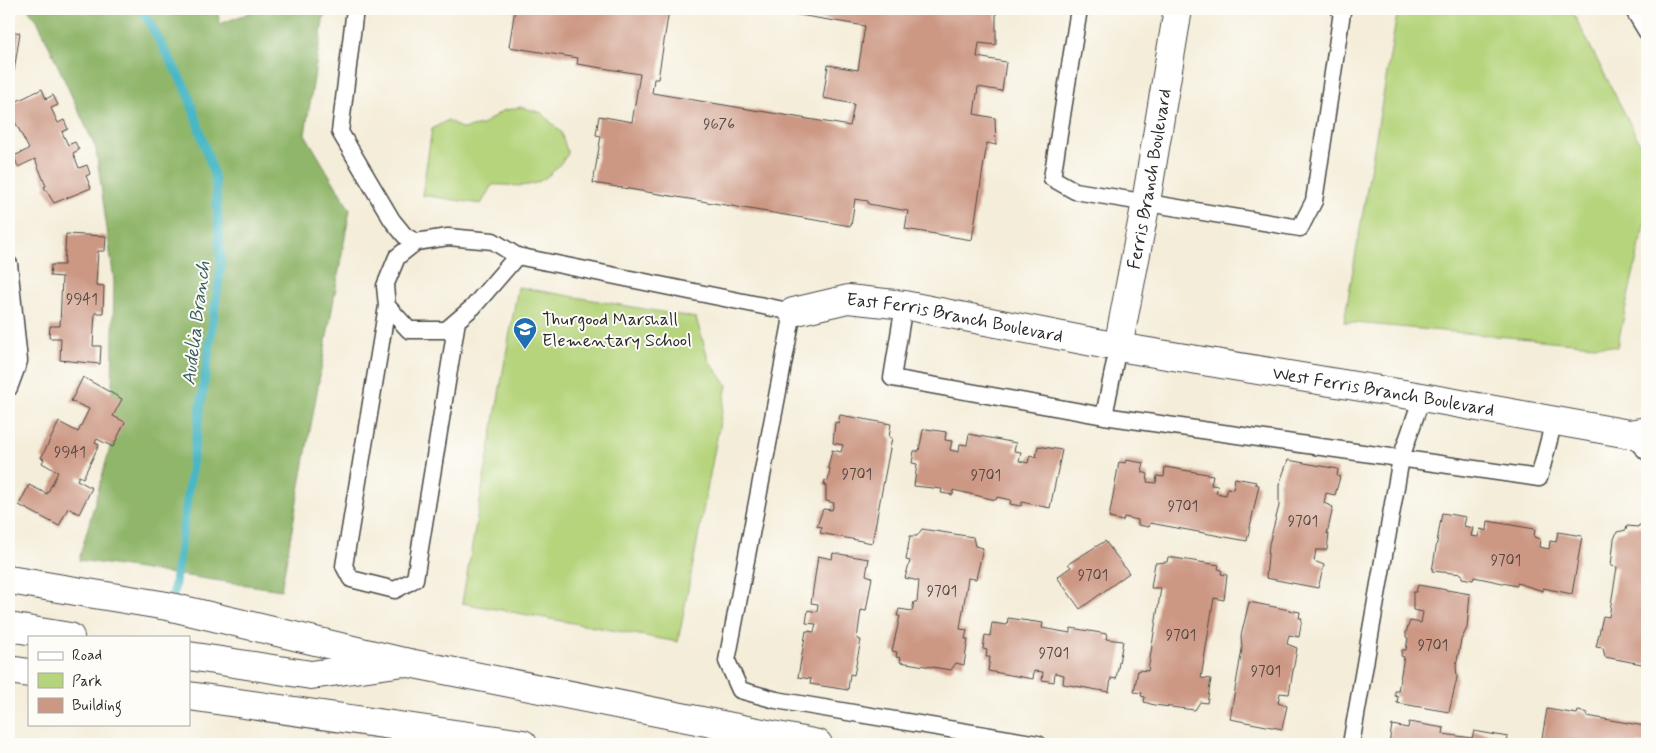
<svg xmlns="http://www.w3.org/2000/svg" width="1656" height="753" font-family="Mynerve,sans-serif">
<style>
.green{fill:#b5d47b;stroke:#708053}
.forest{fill:#90b66b;stroke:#5e704b}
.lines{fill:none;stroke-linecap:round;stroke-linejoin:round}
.stream{stroke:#49b7c4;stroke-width:9}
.building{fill:#cc9783}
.lane-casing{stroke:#494845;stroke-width:19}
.street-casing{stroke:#494845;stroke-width:30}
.secondary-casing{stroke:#494845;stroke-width:30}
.highway-casing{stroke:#494845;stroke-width:30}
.lane{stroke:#fff;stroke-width:16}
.street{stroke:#fff;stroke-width:28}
.secondary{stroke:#fff;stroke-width:28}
.highway{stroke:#fff;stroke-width:28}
.labels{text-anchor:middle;stroke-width:4;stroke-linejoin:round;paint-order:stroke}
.number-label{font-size:15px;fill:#534641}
.street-label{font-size:18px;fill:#2b2b2b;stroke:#fdfcf7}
.poi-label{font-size:18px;fill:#2b2b2b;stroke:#fdfcf7;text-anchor:start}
.water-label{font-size:19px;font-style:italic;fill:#365c61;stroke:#fdfcf7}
</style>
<rect width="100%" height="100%" fill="#fdfcf7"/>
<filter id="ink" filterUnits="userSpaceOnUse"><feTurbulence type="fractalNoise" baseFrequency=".02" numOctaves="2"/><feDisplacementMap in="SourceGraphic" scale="10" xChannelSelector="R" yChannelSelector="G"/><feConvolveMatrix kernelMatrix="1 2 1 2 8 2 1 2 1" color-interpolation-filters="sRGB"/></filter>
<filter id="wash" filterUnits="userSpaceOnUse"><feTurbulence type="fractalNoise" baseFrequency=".0096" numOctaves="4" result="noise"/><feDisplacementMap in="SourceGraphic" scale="20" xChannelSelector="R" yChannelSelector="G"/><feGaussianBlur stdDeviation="1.12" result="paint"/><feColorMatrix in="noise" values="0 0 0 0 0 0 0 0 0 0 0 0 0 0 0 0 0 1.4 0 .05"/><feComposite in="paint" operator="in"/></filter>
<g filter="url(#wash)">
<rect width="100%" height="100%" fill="#f4edd9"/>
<!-- green -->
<path class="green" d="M1398 9H1571L1647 157V212L1617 347 1344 322Z
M521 107 542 113 561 132 568 154C558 167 546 182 528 185 518 187 503 184 492 185L481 204 422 195 432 129 448 120 462 129 482 125 502 111Z
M518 287 696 318 709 361 727 385 678 642 462 603Z"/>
<!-- forest -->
<path class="forest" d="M28 9H217L220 24 259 9H325L305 134 350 210 281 590 79 560 111 444 114 281 96 149 37 20Z"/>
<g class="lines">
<!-- stream -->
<path class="stream" d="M142 9 187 91 215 178 221 266 173 596"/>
</g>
<g id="blocks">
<!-- building -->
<path class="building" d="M515 9H667L669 10 658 79H654L652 93 850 126 854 104 823 98 828 65 858 70 865 26 763 9H996V45L979 43 977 57 1006 62 1002 91 978 87 974 114 995 118 996 145 987 143 972 240 905 229 908 211 868 204V201L855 199 851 226 593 183 601 136 596 135 599 116 632 122 640 74 577 64 578 58 509 47Z
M9 30 20 33 14 71 9 70Z
M42 89 46 99 53 95 58 105 51 108 58 123 64 120 68 129 62 132 68 145 75 142 79 150 73 153 79 168 87 165 90 174 86 176 91 188 54 203 44 187 46 186 35 159 18 167 14 156 29 149 9 110V105Z
M66 234 106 236 105 251H98L96 285 104 286 103 313H95L93 346H101L100 364 60 360 61 338H49L50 326H60L62 277 50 276 51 265H64Z
M83 377 122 399 113 416 125 422 113 447 97 439 95 443 99 445 83 478 79 476 77 480 92 488 79 514 68 508 59 526 19 505 29 485 47 494 58 472 42 463 44 459 41 458 59 422 78 432 89 409 71 401Z
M840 415 891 424 889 437 892 438 872 543 820 533 822 527 817 526 823 509 832 510 834 503 826 501V486L824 485 825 480 828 481 830 468H828L832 450 841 452 843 445 833 443 835 422 838 423Z
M927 429 946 432 945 440 952 441 950 450 959 452 960 444 967 445 969 434 1016 443 1014 451 1021 452 1019 461 1028 463 1030 455 1036 457 1038 446 1062 450 1050 508 1022 502 1021 506 1010 504 1011 500 997 497 996 500 953 490V495L941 493 942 489 914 486 917 464 912 463 914 451H919L923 430Z
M1126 460 1144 463 1142 472 1148 474 1147 482 1156 483 1157 476 1164 477 1165 467 1213 475 1211 485 1218 486 1216 493 1226 495 1227 488 1233 489 1235 478 1256 482 1255 484 1259 485 1247 541 1150 523 1149 527 1138 525V520L1124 517 1123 521 1109 518 1119 462 1125 463Z
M1288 460 1338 469 1337 476 1340 477 1335 495 1326 493 1324 503 1333 507 1327 534H1329L1327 550H1316L1314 561 1324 565 1318 588 1266 578 1269 544 1279 506V485Z
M1442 513 1466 517 1464 526 1473 528 1471 536 1478 537 1480 529 1487 531 1488 521 1535 529 1534 537 1540 539 1539 547 1549 549 1550 541 1556 542 1558 532 1582 536 1572 594 1543 588V591L1517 583V586L1474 577 1473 580 1462 578V574L1432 571Z
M1639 525 1647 527V665L1605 657 1603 648 1596 647 1603 616 1609 617 1617 567 1611 566 1614 539 1617 532 1626 530 1627 526 1638 527Z
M922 529 973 537 975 546 983 548 976 579 968 578 960 629 967 630 965 639H968L964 665 956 663 951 670 900 662 901 658 896 657 897 652 892 651 900 616H897L899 609 912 611 914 602H917L919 581 905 578 910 561 906 560 910 536H917Z
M1105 541 1129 573 1080 609 1057 577 1071 567 1068 564Z
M833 553 869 559 866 575 872 577 866 611 861 610 857 639 861 640 854 675 850 674 848 690 810 684 811 679 798 677 806 631 814 632 816 624 806 623 808 610 817 612 818 604 811 603 818 556 832 559Z
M1168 557 1219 565 1218 569 1222 570 1221 574 1227 575 1224 600 1214 598 1201 678 1211 679 1207 703 1200 702 1195 710 1154 705 1144 702 1145 697 1141 696 1142 693 1134 692 1138 670 1148 671 1161 588H1151L1155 563 1167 562Z
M1418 585 1470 594 1467 628 1461 640 1456 666 1457 678 1449 712 1397 703 1398 697 1395 696V691H1398L1404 657 1401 656 1402 650H1406L1408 638 1406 637V632L1410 621 1421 623 1423 612 1413 610V592H1416Z
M1249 602 1300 612 1299 618H1302L1299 637 1289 635 1287 644 1297 648 1289 694 1280 693 1278 703 1287 706 1282 729 1230 719 1242 649 1241 636Z
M1008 618 1043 623 1042 628 1070 633 1071 628 1107 634 1106 639 1123 641 1116 679 1111 678 1109 692 1063 684 1064 675 1055 673 1054 682 1042 680 1043 672 1034 671 1033 679 988 671 990 657H986L987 650 983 649 985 635 990 636 992 623 1007 625Z
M1547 709 1577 714 1578 711 1588 713 1587 716 1645 726 1647 721V744H1541Z
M1409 722 1444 728 1443 734 1472 738 1474 731 1508 737 1507 744H1389L1392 725 1408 728Z"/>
</g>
</g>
<g filter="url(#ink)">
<use href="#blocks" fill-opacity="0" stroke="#494845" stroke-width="1"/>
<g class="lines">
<!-- lane casing -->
<g class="lane-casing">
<path id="lane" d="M355 9 340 132 392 220 405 236 416 242
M1079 9 1052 178 1075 191 1300 228 1314 201 1342 12 1339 9
M1633 9 1647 32
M517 256 473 307 446 330H409L387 306 385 286 397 257 416 242 448 237 493 241 517 256 793 312 727 661 740 690 776 700 1038 744
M9 264 19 361 9 388
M904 305 892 378 1104 416 1539 478 1554 421
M387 306 344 566 351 579 395 590 415 579 457 321
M1104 416 1118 347
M1633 431 1629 434 1647 452
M1351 744 1401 458 1422 397"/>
</g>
<!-- street casing -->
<g class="street-casing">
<g id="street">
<path id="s1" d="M793 312 848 299 904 305 1118 347 1422 397 1629 434 1647 431"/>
<path id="s2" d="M1118 347 1146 202 1178 9"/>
</g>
</g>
<!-- secondary casing -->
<g class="secondary-casing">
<path id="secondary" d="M9 580 167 606 404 662 818 744"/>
</g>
<!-- highway casing -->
<g class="highway-casing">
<path id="highway" d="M9 627 70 637
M189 656 311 675 404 662
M9 670 29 673
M189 696 523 744"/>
</g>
<!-- lane -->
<use href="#lane" class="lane"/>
<!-- street -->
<use href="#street" class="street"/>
<!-- secondary -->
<use href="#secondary" class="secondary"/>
<!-- highway -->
<use href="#highway" class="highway"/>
</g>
</g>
<!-- icons -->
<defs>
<g id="school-pin" transform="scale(1.25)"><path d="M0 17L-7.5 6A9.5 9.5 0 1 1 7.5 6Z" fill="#1f6fb2" stroke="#fdfcf7"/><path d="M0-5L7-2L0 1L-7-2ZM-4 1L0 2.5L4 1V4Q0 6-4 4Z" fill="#fff"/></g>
</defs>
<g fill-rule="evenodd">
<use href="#school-pin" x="525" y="329"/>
</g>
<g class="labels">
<!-- number labels -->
<g class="number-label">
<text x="719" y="129">9676</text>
<text x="82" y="304">9941</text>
<text x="70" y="457">9941</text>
<text x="857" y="479">9701</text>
<text x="986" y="480">9701</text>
<text x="1183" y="511">9701</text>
<text x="1303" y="526">9701</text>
<text x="1506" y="565">9701</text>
<text x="1093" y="580">9701</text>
<text x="942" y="596">9701</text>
<text x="1181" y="640">9701</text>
<text x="1433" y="650">9701</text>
<text x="1054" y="658">9701</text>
<text x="1266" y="676">9701</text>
</g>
<!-- street labels -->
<g class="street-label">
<text dy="6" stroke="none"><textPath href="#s2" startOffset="171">Ferris Branch Boulevard</textPath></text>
<text dy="6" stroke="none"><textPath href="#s1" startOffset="165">East Ferris Branch Boulevard</textPath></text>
<text dy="6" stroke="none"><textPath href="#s1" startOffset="600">West Ferris Branch Boulevard</textPath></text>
</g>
<!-- poi labels -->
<g class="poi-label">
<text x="542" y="325">Thurgood Marshall<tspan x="542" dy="21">Elementary School</tspan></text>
</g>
<!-- water labels -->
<g class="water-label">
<text transform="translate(195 323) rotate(-83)" y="7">Audelia Branch</text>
</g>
</g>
<!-- margin -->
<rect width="1656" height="753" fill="none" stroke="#fdfcf7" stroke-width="30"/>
<!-- legend -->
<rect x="28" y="636" width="162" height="90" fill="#fdfcf7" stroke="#a9a8a5"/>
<rect x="38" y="652" width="25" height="8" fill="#ffffff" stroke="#a9a8a5"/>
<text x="72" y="660" font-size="15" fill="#2b2b2b">Road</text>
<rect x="38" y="673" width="25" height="15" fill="#b5d47b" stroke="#a9a8a5"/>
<text x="72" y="686" font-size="15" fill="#2b2b2b">Park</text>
<rect x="38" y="698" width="25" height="15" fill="#cc9783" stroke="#a9a8a5"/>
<text x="72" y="710" font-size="15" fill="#2b2b2b">Building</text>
</svg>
